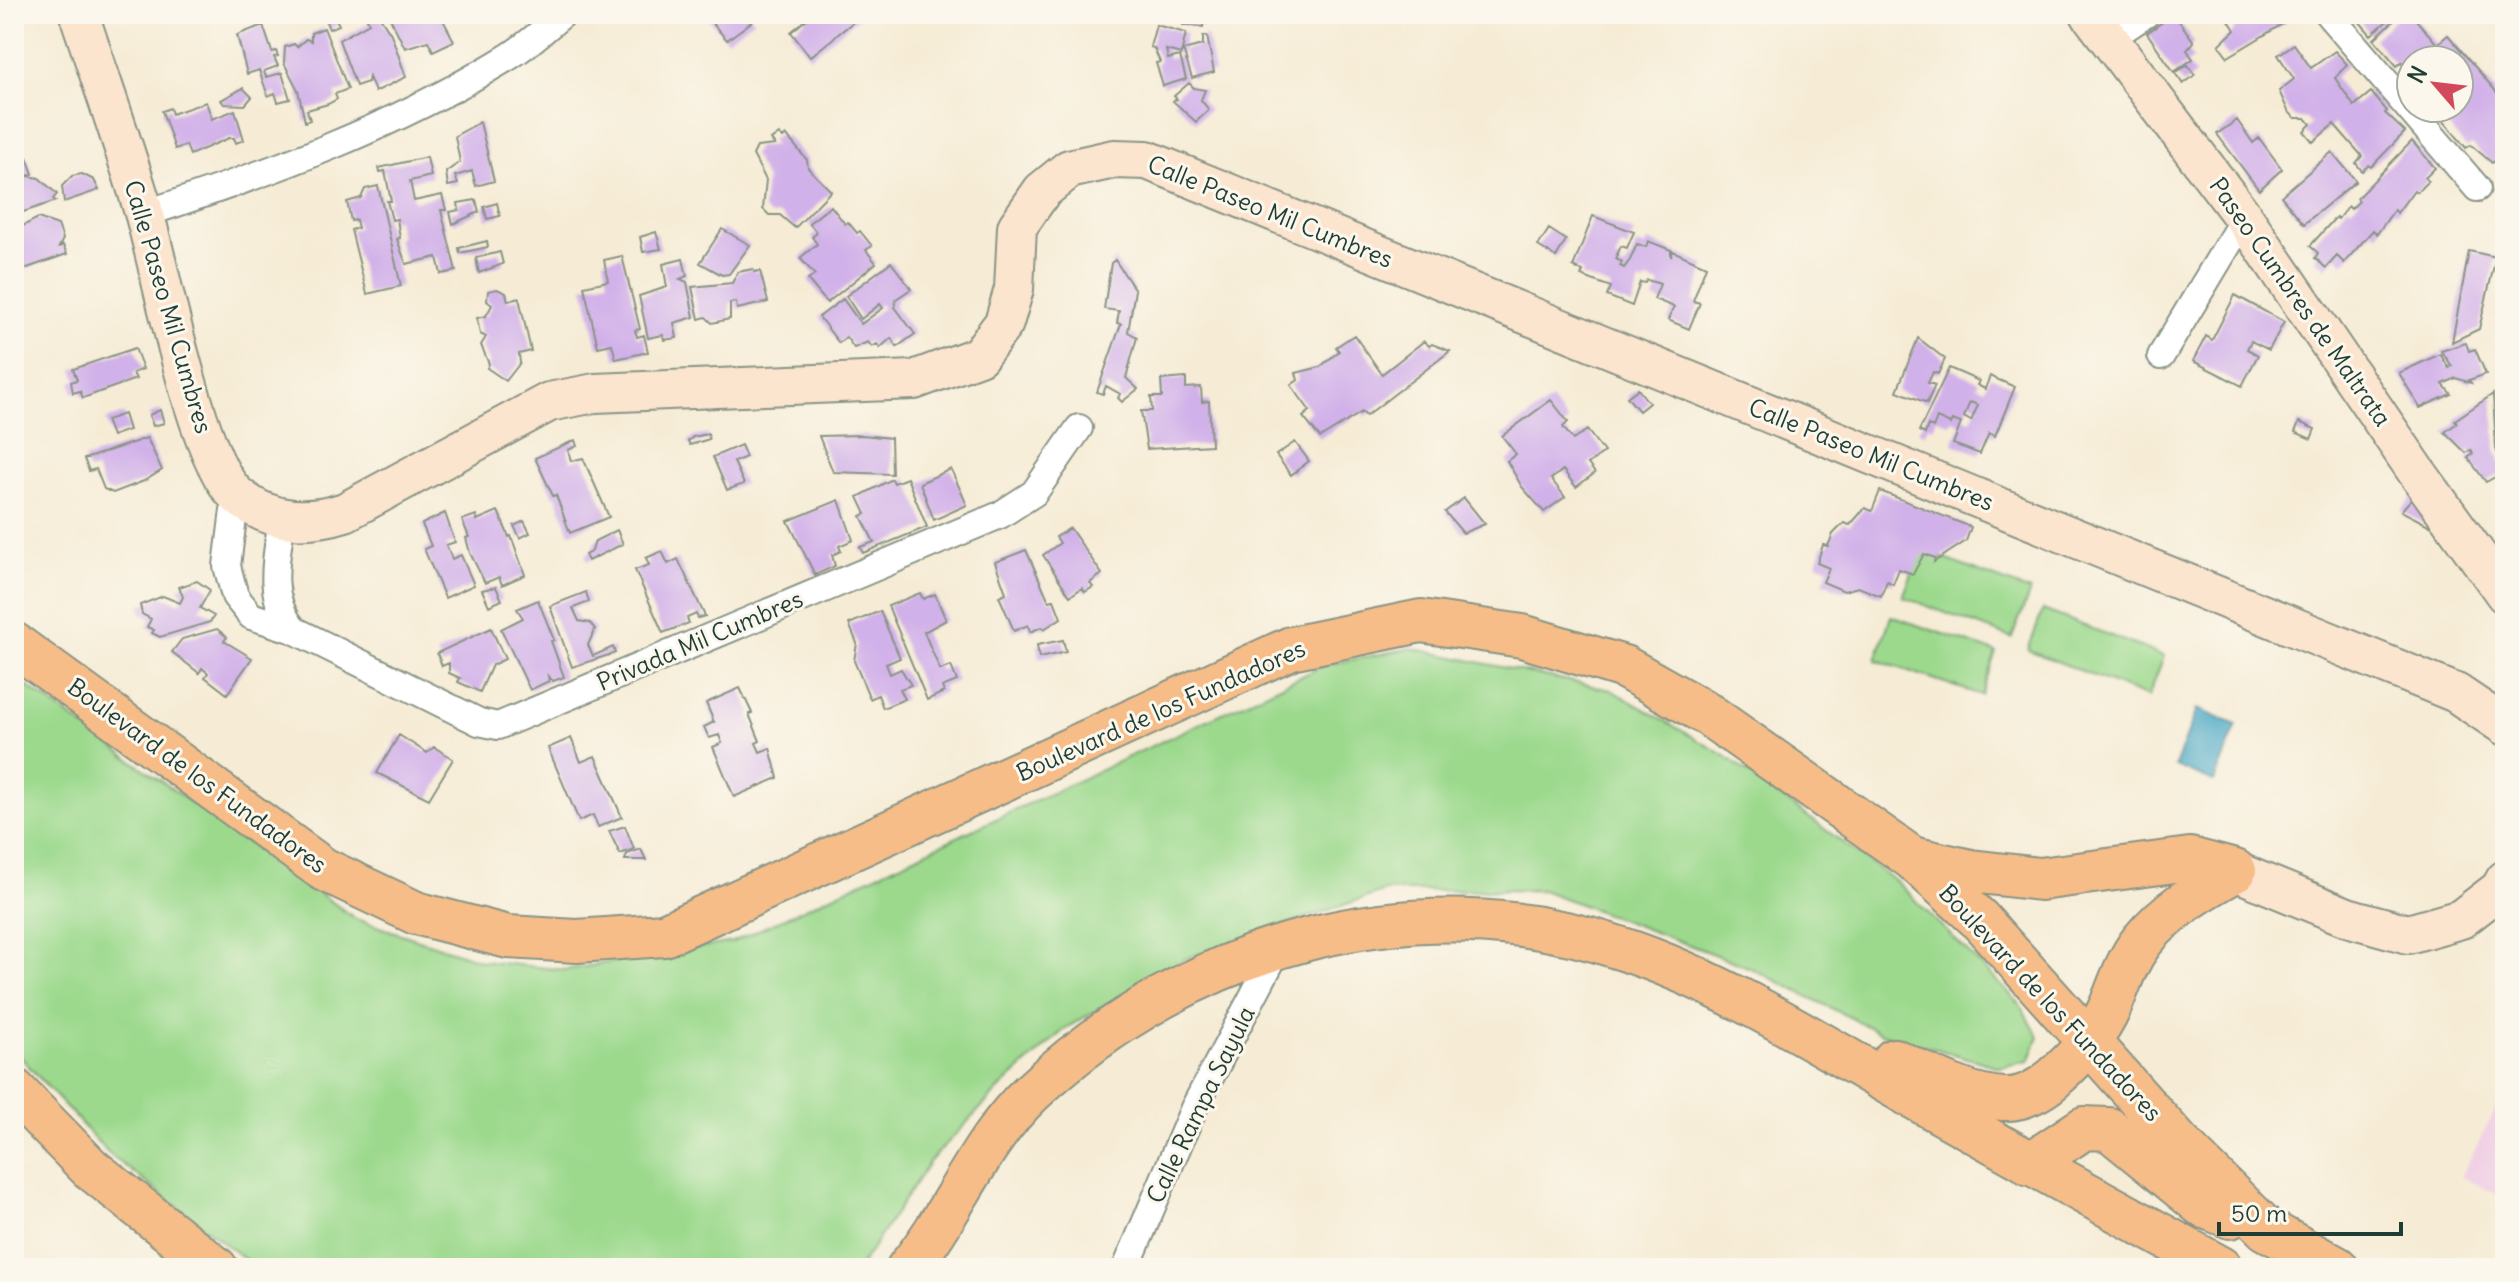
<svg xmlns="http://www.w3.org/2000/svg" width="2519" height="1282" font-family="Delius,sans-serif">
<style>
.built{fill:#f0d0e5}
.green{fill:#9cd98d;stroke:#5e8b60;stroke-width:2}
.water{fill:#45a6c4;stroke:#32727c;stroke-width:2}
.building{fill:#d1b1e9;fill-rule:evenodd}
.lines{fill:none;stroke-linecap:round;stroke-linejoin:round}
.street-casing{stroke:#8a9485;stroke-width:30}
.secondary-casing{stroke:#8a9485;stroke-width:42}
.primary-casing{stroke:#8a9485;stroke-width:46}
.street{stroke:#fff;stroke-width:26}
.secondary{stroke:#fce5cf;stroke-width:38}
.primary{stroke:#f7bd88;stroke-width:42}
.labels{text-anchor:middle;stroke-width:6;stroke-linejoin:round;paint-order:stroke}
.street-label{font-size:24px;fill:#1f3d34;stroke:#fbf7ec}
</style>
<rect width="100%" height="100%" fill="#fbf7ec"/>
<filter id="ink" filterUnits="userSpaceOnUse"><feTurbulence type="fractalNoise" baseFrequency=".0125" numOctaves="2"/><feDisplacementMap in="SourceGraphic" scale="16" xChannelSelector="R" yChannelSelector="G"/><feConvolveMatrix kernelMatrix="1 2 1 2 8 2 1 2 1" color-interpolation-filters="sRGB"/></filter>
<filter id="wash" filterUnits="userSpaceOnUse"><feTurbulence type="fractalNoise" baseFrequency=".006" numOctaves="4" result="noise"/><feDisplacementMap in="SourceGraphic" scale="32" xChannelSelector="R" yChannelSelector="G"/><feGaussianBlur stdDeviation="1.8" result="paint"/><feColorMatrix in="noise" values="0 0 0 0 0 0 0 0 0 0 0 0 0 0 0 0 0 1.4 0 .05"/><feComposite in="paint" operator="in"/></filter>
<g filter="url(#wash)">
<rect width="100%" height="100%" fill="#f6ecd6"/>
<!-- built -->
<path class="built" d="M2505 1091V1198L2461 1177Z"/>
<!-- green -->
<path class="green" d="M1921 550 2030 591 2012 638 1903 597Z
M2043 610 2164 656 2148 697 2028 650Z
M1891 616 1996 652 1981 695 1876 660Z
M1411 648 1611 690 1724 755 1899 884 2019 1003 2039 1037 2029 1061 1999 1067 1881 1033 1751 968 1542 890 1385 891 1187 958 1066 1028 1001 1087 930 1161 859 1268H256L108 1153 14 1050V677L356 919 482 961 565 970 733 942 1325 665Z"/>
<!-- water -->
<path class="water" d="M2197 709 2237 725 2214 782 2175 766Z"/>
<g id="blocks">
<!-- building -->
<path class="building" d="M323 14H334L339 25 329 29Z
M373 14H378L391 34 406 77 375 92 369 77 368 82 356 86 339 40 369 23 367 19Z
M388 14H440L454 41 433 51 428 41 405 48Z
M704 14H749L754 20 727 40Z
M805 14H863L810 57 791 32 808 18Z
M1154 14H1203V27L1183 25V21L1154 17Z
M2174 14 2194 42 2187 50 2193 59 2174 72 2147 33Z
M2225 14H2299L2228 57 2219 45 2235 30Z
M2353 14H2395L2371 35Z
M2401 14H2411L2437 44 2448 35 2505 102V152L2492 163 2471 145 2466 148 2438 114 2436 108H2459V96L2463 93 2459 87V60H2426L2431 55 2428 52 2421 58 2423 60H2411V79L2405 71 2408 69 2402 62 2397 66 2374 39Z
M263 25 272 52 276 51 278 56 274 57 278 66 264 71 266 77 282 73 290 99 278 102 275 93 268 96 259 70 247 74 237 35Z
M1156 25 1186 33 1181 54 1166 50 1168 59 1180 56 1186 79 1163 86 1156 63 1160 62 1154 48 1150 47Z
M324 28 348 89 335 94 337 99 328 104 307 110 310 120 305 122 298 90 284 63 285 47 294 44 297 47 306 39 311 41V33Z
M1203 36H1207L1214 72 1192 78 1183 50 1203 45Z
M2294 44 2311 68 2335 51 2347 64 2335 78 2354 106 2371 92 2387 111 2385 113 2405 132 2371 167 2369 165 2362 171 2356 163 2362 156 2334 124 2313 142 2304 131 2311 124 2306 118H2295L2288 111 2279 91 2294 79 2278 55Z
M2188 65 2195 75 2183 84 2175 73Z
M1189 83 1194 88 1205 90 1201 100 1209 110 1196 122 1173 101 1177 99 1174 96Z
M243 88 252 97 245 105 224 104 221 100Z
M206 102 212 119 235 110 244 140 236 143 234 138H229L190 155 186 145 175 149 162 111 170 108 172 114Z
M2237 120 2253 143 2259 138 2282 169 2259 190 2217 134Z
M480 122 494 181 476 186 472 171 455 176 458 184 448 186 446 172 460 162 455 136Z
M779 134 783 138 786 135 807 160 808 168 831 191 795 228 780 215H769L763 209 766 180 753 155 757 147 775 145 771 140Z
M2412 141 2435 168 2425 178 2428 181 2417 192 2414 190 2397 213 2394 210 2377 234 2373 230 2344 263 2337 256 2326 268 2315 258 2318 253 2310 246 2336 217 2338 219 2348 206 2351 209 2359 201 2357 198Z
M2332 152 2356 181 2304 224 2281 196Z
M27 157 33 174 28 176 39 178 57 194 53 199 56 201 14 215V168L19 167 17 161Z
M427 157 431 176 410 181 414 201 442 195 446 210H441L456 271 441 274 437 257 406 264 397 239 400 238 397 219 392 220 387 201H391L385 171 380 172 379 168Z
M82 174 94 180 99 190 64 202 62 186 72 176Z
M378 186 401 286 367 294 351 230 358 228 356 220 351 221 347 202 361 198 365 189Z
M476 200 479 212 453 224 450 212 459 210 458 203Z
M497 203 500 216 487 219 484 207Z
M831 206 845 224 848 222 857 233 860 231 872 246 866 250 876 263 827 303 808 280 815 275 800 258 817 244 812 237 817 233 809 223Z
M1593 216 1634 232 1627 248 1621 246 1615 259 1622 262 1620 266 1624 268 1630 260 1637 244 1646 247 1648 241 1671 250V257L1673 251 1706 266 1693 301 1700 303 1689 329 1668 320 1674 307 1654 299 1660 284 1647 280 1645 283 1640 282 1632 306 1607 296 1611 287 1581 276 1583 271 1573 267Z
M38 218 58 225 63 239 59 247 63 245 67 254 16 272 14 235 17 229Z
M722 229 750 245 729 274 722 275 700 263Z
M1549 229 1566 240 1556 257 1538 246Z
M656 232 661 249 643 252 640 237Z
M487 241 488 247 460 253 459 248Z
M2469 251 2496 257 2479 329 2452 342Z
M500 252 503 264 479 273 476 258Z
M622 256 640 329 635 330 637 337 644 335 648 352 616 359 612 344 598 347 584 286 608 281 604 260Z
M683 259 687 276 680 279 687 282 694 317 674 323 677 338 664 340 663 335 648 338 639 296 667 287 663 264Z
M1115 260 1135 290 1128 332 1137 337 1126 378 1138 389 1122 402 1118 398 1120 394 1106 386 1103 394 1097 392 1121 324 1117 323 1119 311 1104 309 1111 263Z
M891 262 911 289 896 299 895 307 915 334 897 347 891 338 880 348 877 344 872 347 868 342 854 348 846 337 839 343 819 317 843 299 861 324 883 308 880 304 861 319 846 296Z
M753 269 754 272 760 271 768 302 737 309 736 302 730 303V319L712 323 706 317 699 319 692 287 732 283 738 272Z
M497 289 506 293 508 301 519 298 531 351 519 354 520 363 506 381 487 368 489 364 481 345 486 337 480 334 477 318 486 316 492 305 487 301 488 291Z
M2235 295 2284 322 2269 350 2251 341 2247 349 2258 355 2242 386 2193 361 2206 336 2212 340Z
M1354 335 1382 374 1424 341 1429 346 1432 344 1450 351 1366 416 1362 412 1320 438 1303 417 1310 411 1291 385 1298 380 1296 373 1320 367 1339 351 1336 347Z
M1918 338 1945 359 1938 374 1933 372 1928 383 1935 385 1927 403 1897 391Z
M2466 343 2469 351 2475 349 2486 374 2469 380 2471 383 2456 378 2443 384 2451 394 2420 408 2399 373 2440 354 2449 368 2452 366 2441 351Z
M135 348 143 369 133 373 136 379 83 398 80 391 73 393 71 382 77 380 73 369Z
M1949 368 1979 381 1977 385 1985 389 1990 376 2015 387 1995 436 1989 433 1980 454 1953 444 1961 423 1952 420 1950 424 1937 418 1933 428 1928 425 1925 434 1919 431ZM1970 402 1978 405 1971 421 1964 417Z
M1186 378V388L1201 387 1202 402 1209 401 1211 445 1147 449 1141 411H1152L1151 397H1162L1161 380Z
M1638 389 1649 403 1639 411 1627 397Z
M2493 394 2496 449 2504 472 2486 482 2468 458 2473 454 2471 450 2466 453 2445 432 2457 423 2455 420Z
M1551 400 1568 422 1563 427 1573 440 1587 430 1604 452 1588 464 1595 473 1576 487 1563 470 1551 479 1565 497 1544 512 1522 487 1507 461 1516 454 1502 436Z
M160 410 164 423 153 426 149 415Z
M124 414 129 430 112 436 106 420Z
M2299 422 2315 429 2311 439 2295 432Z
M708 434 709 439 690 445 688 441 693 437Z
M862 435 891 438 892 474 833 472 819 436Z
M147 438 162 470 144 481 113 493 104 489 96 469 89 471 84 459Z
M575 440 577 446 568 450 571 461 583 458 609 517 570 533 556 495 553 496 535 458Z
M1295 442 1309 461 1291 475 1276 455Z
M741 445 746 457 734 462 744 484 727 490 713 457Z
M951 469 967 505 934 520 920 483Z
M907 478 927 527 863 553 860 547 874 542 861 516 866 514 858 497 892 479 894 483Z
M1880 491 1971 527 1966 541 1934 562 1935 558 1924 554 1913 574 1899 569 1893 584 1887 581 1881 596 1858 587 1844 591 1823 582 1829 568 1817 563 1823 545 1828 546 1833 534 1844 523 1850 525 1865 508 1872 511Z
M2417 492 2440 531 2401 511Z
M1464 498 1485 524 1463 533 1445 512Z
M839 500 853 540 839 546 841 551 832 555 835 566 815 575 788 521Z
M498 511 509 537 511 536 525 575 502 585 499 577 485 583 470 553 466 538 469 537 462 520 476 515 477 520Z
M445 513 455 542 446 545 452 559 461 555 474 585 445 598 424 549 431 546 422 524Z
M524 521 530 533 520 538 514 526Z
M1070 528 1102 574 1090 583 1093 587 1085 592 1082 588 1070 596 1043 555 1060 543 1056 537Z
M617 530 623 544 588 561 585 555 592 551 595 541Z
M1026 550 1049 601 1054 600 1061 618 1044 629 1042 627 1030 632 1028 625 1014 631 999 596 1006 593 995 562Z
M662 551 668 564 678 559 705 616 698 618 696 614 687 618 689 623 663 633 635 570 649 565 646 558Z
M197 581 210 590 200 608 214 616 210 622 160 637 152 633 154 630 147 627 151 619 142 614 140 605 163 596 180 603 183 597 179 587Z
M496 587 502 600 489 606 482 590Z
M586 592 589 602 573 608 579 621 590 623 595 629 588 645 593 656 613 647 615 653 572 667 550 606Z
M920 593 923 599 935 594 946 620 924 632 940 670 951 666 957 681 942 687 944 692 927 700 888 606Z
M538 600 554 640 551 641 564 677 553 681 548 676 549 681 530 690 501 629 523 618 517 609Z
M880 611 900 658 886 664 890 674 901 669 911 685 900 689 905 699 883 708 878 695 870 699 854 661 857 643 849 624Z
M491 628 505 659 492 665 480 692 458 682 460 678 449 673V663L442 666 437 653Z
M217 629 227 637 224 641 252 658 227 694 205 677 208 673 202 668 199 673 172 652 182 639Z
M1063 640 1066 652 1039 658 1037 645Z
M740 688 752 713 749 714 760 741 756 743 760 752 770 748 778 778 734 797 713 747 722 743 719 735 709 738 704 727 714 722 706 703Z
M399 735 427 753 434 747 453 759 429 799 377 773Z
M571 738 581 762 595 756 622 817 598 827 593 815 579 821 548 748Z
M625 826 634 849 620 854 609 831Z
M641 849 646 860H625L627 854Z"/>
</g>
</g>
<g filter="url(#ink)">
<use href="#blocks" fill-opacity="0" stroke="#8a9485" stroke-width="2"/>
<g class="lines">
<!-- street casing -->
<g class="street-casing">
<path id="street" d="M2328 14 2477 188
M2109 39 2146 14
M144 214C269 173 392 128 505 59 526 47 544 29 563 14
M2161 356 2244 218
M236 494 227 566 235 596 251 616 294 630 479 722 498 726 1000 515 1034 493 1079 428
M282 520C276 559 266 597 294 630
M1126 1268 1194 1108 1280 945"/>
</g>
<!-- secondary casing -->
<g class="secondary-casing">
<path id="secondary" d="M79 14C101 81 125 148 145 216 162 276 196 459 237 495 269 523 307 524 345 512L549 402 595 393 914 380 979 356 1004 323 1014 289 1017 227 1042 191 1069 169 1114 159 1147 160 2456 693 2505 726
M2090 14 2244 218 2419 475 2505 594
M2235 871 2347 917 2408 934 2461 919 2500 889 2505 880"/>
</g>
<!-- primary casing -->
<g class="primary-casing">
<path id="primary" d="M14 644 323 869 416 913 508 937 577 941 664 935 1291 648 1421 621 1522 636 1624 667 1709 715 1912 858 1979 919 2179 1143 2266 1229 2337 1268
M1912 858 1971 871 2040 879 2190 859 2235 871
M1894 1060C1928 1075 1966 1097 2004 1099 2021 1100 2041 1090 2054 1078 2077 1058 2097 1036 2110 1007 2120 983 2126 962 2142 941 2167 910 2201 890 2235 871
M14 1090 90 1168 216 1268
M2030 1164 2084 1128 2109 1129 2203 1206 2230 1217
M908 1268C954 1213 978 1143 1032 1092 1189 945 1416 878 1623 949 1725 983 1818 1043 1911 1096 2014 1154 2117 1211 2221 1268"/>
</g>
<!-- street -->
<use href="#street" class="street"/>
<!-- secondary -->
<use href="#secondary" class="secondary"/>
<!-- primary -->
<use href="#primary" class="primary"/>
</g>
</g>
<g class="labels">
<!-- street labels -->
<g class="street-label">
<text transform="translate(1270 212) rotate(22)" y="8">Calle Paseo Mil Cumbres</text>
<text transform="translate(2300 302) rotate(55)" y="8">Paseo Cumbres de Maltrata</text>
<text transform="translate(168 307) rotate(74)" y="8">Calle Paseo Mil Cumbres</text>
<text transform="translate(1871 455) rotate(22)" y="8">Calle Paseo Mil Cumbres</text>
<text transform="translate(700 641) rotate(-23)" y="8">Privada Mil Cumbres</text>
<text transform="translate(1161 711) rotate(-24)" y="8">Boulevard de los Fundadores</text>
<text transform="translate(197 776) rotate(36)" y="8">Boulevard de los Fundadores</text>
<text transform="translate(2050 1003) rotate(47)" y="8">Boulevard de los Fundadores</text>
<text transform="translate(1201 1105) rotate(-64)" y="8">Calle Rampa Sayula</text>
</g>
</g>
<!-- margin -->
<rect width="2519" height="1282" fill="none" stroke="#fbf7ec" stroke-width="48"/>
<!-- north arrow -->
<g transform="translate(2435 84) rotate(298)"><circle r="38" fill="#fbf7ec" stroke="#a3ada2" stroke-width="2"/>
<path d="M0-6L14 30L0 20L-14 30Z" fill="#d1495b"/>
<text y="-12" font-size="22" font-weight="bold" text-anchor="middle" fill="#1f3d34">N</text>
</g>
<!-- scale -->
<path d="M2219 1222v12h182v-12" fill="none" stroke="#1f3d34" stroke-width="4"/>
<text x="2231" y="1222" font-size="24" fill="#1f3d34" stroke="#fbf7ec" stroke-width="6" paint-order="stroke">50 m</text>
</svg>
